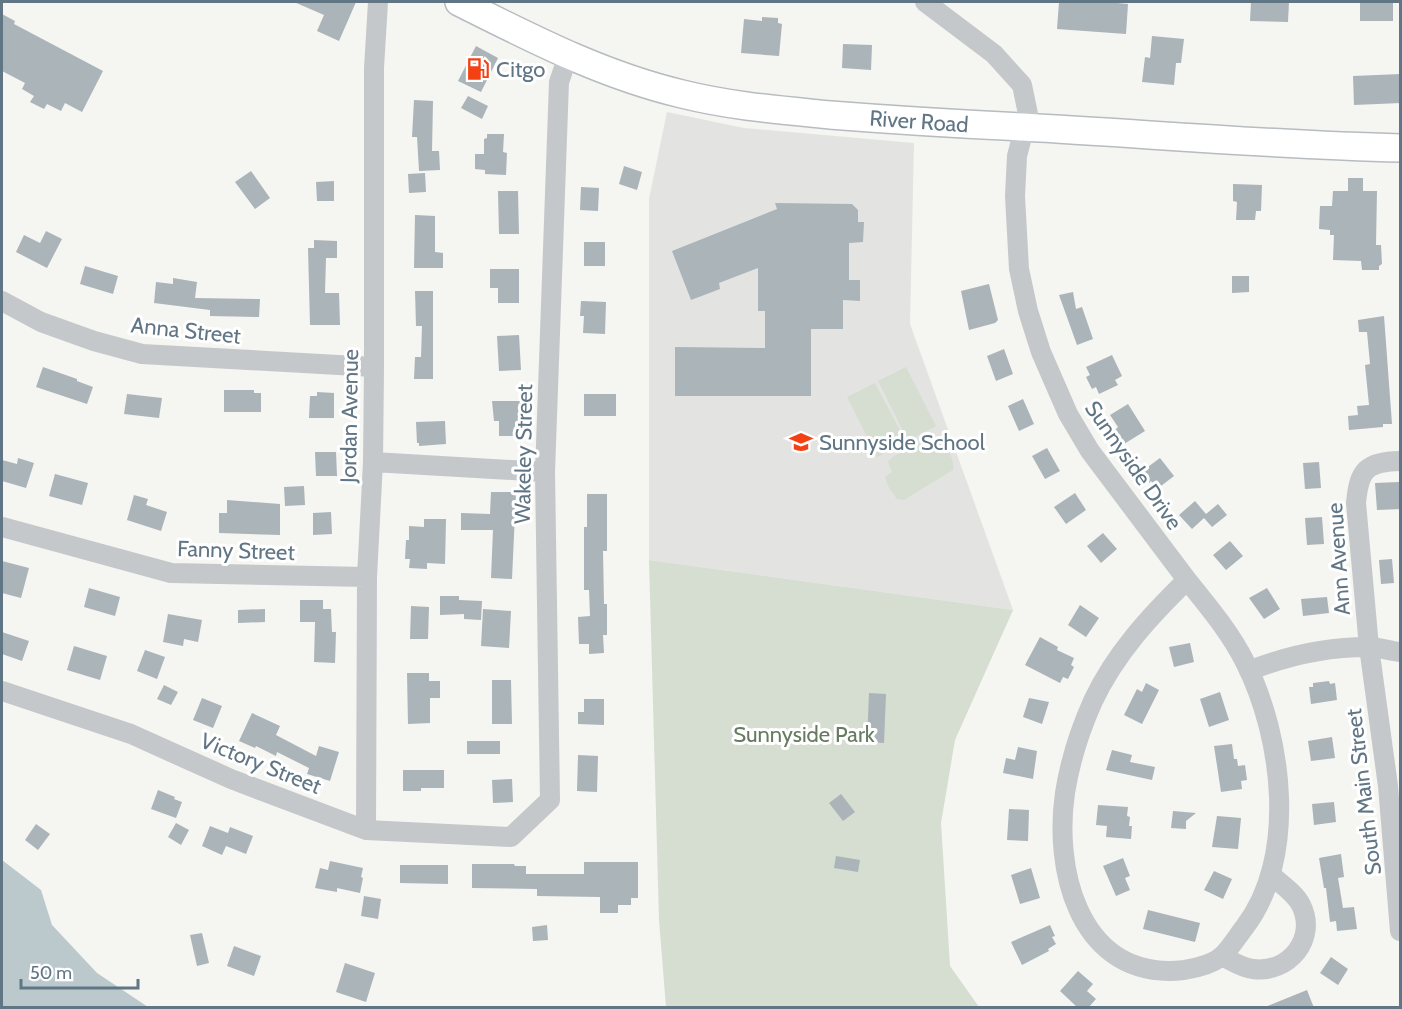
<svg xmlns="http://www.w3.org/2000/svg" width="1402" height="1009" font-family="Cabin,sans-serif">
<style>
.built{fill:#e3e4e2}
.green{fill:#d6ddd1}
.water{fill:#bbc8cc}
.building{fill:#abb4b9}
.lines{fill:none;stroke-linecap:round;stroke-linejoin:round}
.secondary-casing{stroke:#b6bcc0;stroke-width:30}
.minor{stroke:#c4c8cb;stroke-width:20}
.secondary{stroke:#fff;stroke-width:27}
.labels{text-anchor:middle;stroke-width:6;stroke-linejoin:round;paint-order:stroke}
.poi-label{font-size:22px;fill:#617685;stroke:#fff;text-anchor:start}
.street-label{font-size:22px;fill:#617685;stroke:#fff}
.park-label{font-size:22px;fill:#677b61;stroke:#fff}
</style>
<rect width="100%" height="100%" fill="#f5f5f1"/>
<!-- built -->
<path class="built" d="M667 112 744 128 914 143 910 324 1013 610 649 560V199Z"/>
<!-- green -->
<path class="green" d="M906 367 936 426 908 441 878 381Z
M875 383 906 442 877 457 847 397Z
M935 436C944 440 956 460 953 470L904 500 897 499 889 488 885 477 892 472 888 462 892 457Z
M649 560 1013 610 955 740 941 823 950 966 979 1007H666L659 920Z"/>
<!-- water -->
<path class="water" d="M2 860 41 890 52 925 97 973 148 1007H2Z"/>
<!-- building -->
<path class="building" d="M294 2H356L339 41 317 31 324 15Z
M1059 2H1106L1128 4 1126 34 1057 29Z
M1251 2H1289L1288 22 1250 21Z
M1360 2H1393V21H1360Z
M2 14 15 21 14 24 103 71 82 112 65 103 61 111 47 104 44 109 30 102 34 96 22 89 25 83 2 71Z
M762 17 778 18V23L782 24 779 56 741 53 744 19 762 21Z
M1152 36 1184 39 1181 63H1176L1174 85 1142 82 1145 57 1150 58Z
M843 44 872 45 871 70 842 68Z
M476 46 498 58 481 92 458 81Z
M1401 74V103L1354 105 1353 76Z
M468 96 488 106 482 119 461 108Z
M414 100 433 101 432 151H439L440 170 419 171 417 137H412Z
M487 134H504L503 152 507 153 506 175 485 174V170L475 169V154H484V139L487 138Z
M624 166 642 172 637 190 619 184Z
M251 171 270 198 255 209 235 182Z
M425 173 426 192 409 193 408 174Z
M1348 178H1363V191H1377L1376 245H1381L1382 264 1379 266V270H1362L1361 261 1333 260 1334 235H1330V230L1319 229 1320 206H1332L1333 191H1348Z
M334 181V201H317L316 182Z
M1233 184 1262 185 1261 211H1256L1255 220H1236L1237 202 1233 201Z
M581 187 599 188 598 211 580 210Z
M498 191H518L519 234H499Z
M775 203 852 204 858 210V222H864L863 242 849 243V280H860V301L843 300V329H811V396H675V347L765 348V311H758V268L719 283 720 289 691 300 672 251 777 209Z
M415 215 435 216V252L443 253V268H414Z
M46 231 62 239 47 268 16 252 24 235 40 243Z
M314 240 337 241V258H326L325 293H339L340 325H310L308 248H314Z
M584 242H605V266H584Z
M85 266 118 276 113 294 80 284Z
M490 269H519V303H498V288H490Z
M1232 276H1249V292L1232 293Z
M173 278 197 282 195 298 260 299 259 317 210 316V310L154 303 156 282 173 284Z
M989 284 998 320 995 323 969 330 961 291Z
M415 291H433V379H414L415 357H421L422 326H416Z
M1073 292 1076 309 1082 307 1093 339 1077 345 1059 295Z
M581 301 606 302 605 334 583 333 584 316H580Z
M1384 316 1392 424H1383V427L1349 430 1348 416 1358 415 1357 406 1369 405 1365 365 1370 364 1367 332H1359L1358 320Z
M519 335 521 370 499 371 497 336Z
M1004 349 1013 374 996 381 987 356Z
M1112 355 1122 376 1115 380 1118 385 1099 394 1096 387 1092 389 1086 377 1090 375 1086 367Z
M43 367 77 379V381L93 387 87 404 36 387Z
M224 390H254V393H261V412H224Z
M317 392 334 393V418H309L310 396H317Z
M127 394 162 398 159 418 124 414Z
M584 394H616V416H584Z
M1023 399 1034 424 1019 431 1008 406Z
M492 401H521V436H499V421H494Z
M1128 404 1145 431 1124 444 1115 430 1118 427 1110 415Z
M445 421 446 444 419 446V443H417L416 422Z
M1047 448 1060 471 1045 479 1032 456Z
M315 452H336L337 476H316Z
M18 458 34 463 26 488 2 481V460L17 464Z
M1160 458 1174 476 1157 489 1151 481 1149 483 1141 472Z
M1319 462 1321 488 1305 489 1303 463Z
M55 474 88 483 82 505 49 496Z
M1399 482 1401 509 1377 510 1375 483Z
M304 486 305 505 285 506 284 487Z
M491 492H516L512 579 491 578 493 530H461V513L490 514Z
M1075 493 1086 510 1066 524 1054 507Z
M587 494H607V551H603L604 604H607V635H603L604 653 589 654V644H579L578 617 590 616 589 590H584V527H587Z
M134 495 148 499 146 505 167 512 161 531 127 520Z
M227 500 280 504V535L219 533V513H227Z
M1195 501 1206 514 1218 504 1227 515 1212 527 1204 518 1192 529 1179 515Z
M331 512 332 534 313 535V513Z
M1322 517 1324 544 1307 545 1305 518Z
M424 519H446L445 564 427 563V569L409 568 410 559H405L406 540H409V526L424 527Z
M1103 533 1117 549 1101 563 1087 546Z
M1230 541 1243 556 1226 570 1213 555Z
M1392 559 1394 583 1381 584 1379 560Z
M2 561 29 568 21 598 2 593Z
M89 588 120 597 115 616 84 607Z
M1267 588 1280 609 1264 619 1249 598Z
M440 596H459V600L482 601 481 620 464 619V614L440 615Z
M1327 597 1329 613 1303 616 1301 599Z
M300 600H323V609H331L332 632H336L335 663 314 662 315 622H300Z
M1080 605 1099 618 1086 637 1068 625Z
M411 606 429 607 428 639H410Z
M265 609V622L238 623V610Z
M483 609 511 611 509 648 481 646Z
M168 614 202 620 198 642 184 639 183 646 163 642Z
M2 632 29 641 22 661 2 654Z
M1040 637 1058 647 1057 650 1074 658 1071 665 1074 667 1068 679 1063 677 1060 683 1025 665Z
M1190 643 1194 662 1174 667 1169 647Z
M74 646 107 656 100 680 67 670Z
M145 650 165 657 157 679 137 671Z
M407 673H429V681H440V698H430V723L408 724Z
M492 680H511L512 724H492Z
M1329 681 1330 684 1335 683 1337 700 1311 704 1309 687H1313V683Z
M1146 683 1159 690 1142 724 1124 715 1137 689 1142 692Z
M164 685 178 692 171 705 157 699Z
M1220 692 1229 720 1209 727 1200 699Z
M869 693 886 694 884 743 867 742Z
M202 698 222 706 213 728 193 720Z
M1029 698 1049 702 1042 724 1023 717Z
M584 699H604V725L578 724V712H584Z
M252 713 280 726 276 735 316 756 319 746 339 752 330 781 307 774 309 768 277 752 276 756 256 746 255 748 239 741Z
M1332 737 1335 758 1311 761 1308 741Z
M467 741H500V754H467Z
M1232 744 1234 759H1237L1238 766 1245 765 1247 780 1241 781 1242 789 1221 792 1214 746Z
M1018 747 1037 751 1033 779 1003 773 1006 758 1015 760Z
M1112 750 1132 755 1130 762 1155 767 1152 780 1106 770Z
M578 755 598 756 597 792 577 791Z
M403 770H444V788H421V791H403Z
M512 779 513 802 493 803 492 780Z
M158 790 175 797 174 799 182 802 176 818 151 809Z
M841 794 855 812 843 821 829 803Z
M1334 802 1336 822 1314 825 1312 804Z
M1098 805 1128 807 1127 816 1130 817 1129 826H1132L1131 839 1106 837 1107 826 1096 825Z
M1009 809 1029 810 1028 841 1007 840Z
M1173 811 1196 813 1186 821V829L1171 828Z
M1217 816 1241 818 1238 849 1212 847Z
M176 823 189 830 181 845 168 837Z
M36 824 50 834 38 850 25 840Z
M210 826 228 833 230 827 253 836 246 854 226 846 222 855 202 846Z
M1341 854 1344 877 1338 878 1343 908 1354 907 1357 929 1337 931 1336 921 1330 922 1326 888H1324L1319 858Z
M836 856 860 860 858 872 834 868Z
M1123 858 1130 876 1125 878 1130 890 1116 896 1103 866Z
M330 861 363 868 361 877 363 878 360 893 337 888V892L315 888 320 868 328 870Z
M584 862H638V898H631V905H618V913H600V897L537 896V889L472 888V864H514L515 866H526V874H584Z
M400 865H448V884L400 883Z
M1031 868 1040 898 1020 904 1011 875Z
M1214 871 1232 879 1223 899 1204 890Z
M364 896 381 899 378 919 361 916Z
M1148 910 1200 923 1195 942 1143 929Z
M547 925 548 940 533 941 532 927Z
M1050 925 1055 936 1052 937 1056 944 1048 949 1049 951 1022 965 1011 942Z
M202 933 209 963 197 966 190 935Z
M234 946 261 956 254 976 227 966Z
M1331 957 1348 969 1338 985 1320 973Z
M345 963 375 973 366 1002 336 992Z
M1078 971 1093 984 1087 991 1096 999 1088 1008H1078L1060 991Z
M1307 990 1314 1008H1266L1265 1007Z"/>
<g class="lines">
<!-- secondary casing -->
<g class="secondary-casing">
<path id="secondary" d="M459 2C531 38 602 75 682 94 730 106 780 110 830 115 894 120 959 124 1023 127 1149 134 1274 145 1400 148"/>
</g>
<!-- minor -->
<path class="minor" d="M925 2 994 54 1022 85 1028 114 1017 156 1015 196 1019 269 1028 311 1041 352 1068 414 1090 451 1187 580C1150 616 1115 654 1093 701 1080 730 1070 761 1065 793 1054 867 1077 970 1169 971 1185 971 1212 966 1223 955 1231 947 1237 937 1244 928 1298 858 1283 737 1245 662 1230 632 1208 606 1187 580
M2 301 41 322 94 341 142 354 374 367
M1400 461C1366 462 1359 470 1356 503L1369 647 1388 786 1400 931
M373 462 545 472
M2 527 171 573 367 577
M1249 671C1286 656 1328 647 1368 647 1379 647 1390 651 1400 652
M2 691 131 734 231 779 366 830 511 837 550 800 545 472 559 82 568 56
M366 830 367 577 373 462 374 367V68L378 2
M1222 956C1232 961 1242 968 1253 969 1288 974 1318 939 1301 905 1295 893 1281 884 1271 875"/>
<!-- secondary -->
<use href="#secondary" class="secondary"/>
</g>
<!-- icons -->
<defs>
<g id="fuel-bare" transform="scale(1.8)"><path d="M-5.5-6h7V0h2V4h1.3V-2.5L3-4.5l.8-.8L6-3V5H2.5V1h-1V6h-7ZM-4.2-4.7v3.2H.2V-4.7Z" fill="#f34113" stroke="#fff" stroke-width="2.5" paint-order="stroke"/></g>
<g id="school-bare" transform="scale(1.8)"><path d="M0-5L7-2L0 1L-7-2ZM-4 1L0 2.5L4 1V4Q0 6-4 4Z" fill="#f34113" stroke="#fff" stroke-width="2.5" paint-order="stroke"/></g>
</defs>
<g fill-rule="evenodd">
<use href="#fuel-bare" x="478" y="69"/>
<use href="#school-bare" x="801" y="442"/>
</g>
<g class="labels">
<!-- poi labels -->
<g class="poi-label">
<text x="496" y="77">Citgo</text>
<text x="819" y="450">Sunnyside School</text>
</g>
<!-- street labels -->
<g class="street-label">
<text transform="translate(919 121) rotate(4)" y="8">River Road</text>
<text transform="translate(186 330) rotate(6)" y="8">Anna Street</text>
<text transform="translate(349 416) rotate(-89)" y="8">Jordan Avenue</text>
<text transform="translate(523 454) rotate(-89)" y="8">Wakeley Street</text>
<text transform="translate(1134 465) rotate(55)" y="8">Sunnyside Drive</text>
<text transform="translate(236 550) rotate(2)" y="8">Fanny Street</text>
<text transform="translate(1338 559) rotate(-94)" y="8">Ann Avenue</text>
<text transform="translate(261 763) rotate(22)" y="8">Victory Street</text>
<text transform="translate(1363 792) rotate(-97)" y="8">South Main Street</text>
</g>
<!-- park labels -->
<g class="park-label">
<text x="804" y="742">Sunnyside Park</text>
</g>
</g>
<!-- border -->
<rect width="1402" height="1009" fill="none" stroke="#617685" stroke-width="6"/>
<!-- scale -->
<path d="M21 979v9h117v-9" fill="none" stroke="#617685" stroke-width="3"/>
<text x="30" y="979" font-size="18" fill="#617685" stroke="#ffffff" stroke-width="4.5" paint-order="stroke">50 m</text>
</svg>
